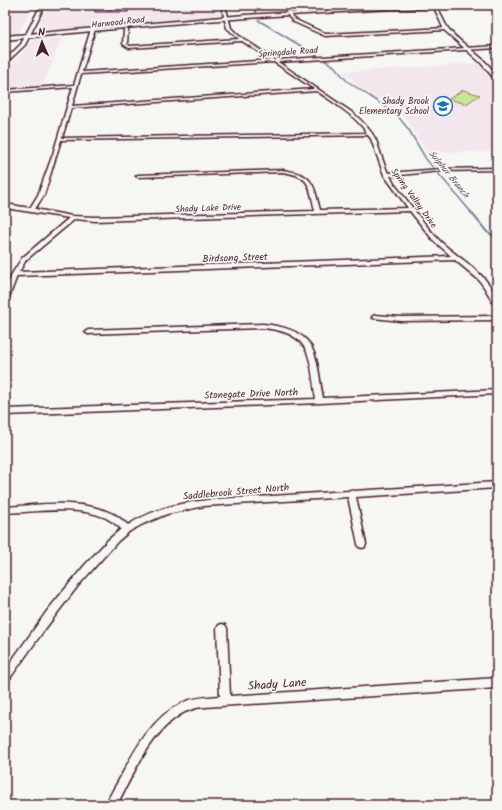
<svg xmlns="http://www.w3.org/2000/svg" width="502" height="810" font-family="Kalam,sans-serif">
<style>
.built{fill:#f4e6ed}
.green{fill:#cce499;stroke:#8b8262}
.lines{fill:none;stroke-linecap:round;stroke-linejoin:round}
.stream-far1{stroke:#7581a0;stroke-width:1.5}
.stream{stroke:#7581a0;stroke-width:2}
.minor-casing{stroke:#4a1f2b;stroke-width:3}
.tertiary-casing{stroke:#4a1f2b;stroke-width:3}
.secondary-casing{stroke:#4a1f2b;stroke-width:3}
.minor{fill:#f6f6f2;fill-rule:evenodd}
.tertiary{fill:#f6f6f2;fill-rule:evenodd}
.secondary{fill:#f6f6f2;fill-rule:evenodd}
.wall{fill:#cea4c2;stroke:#4a1f2b}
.shaded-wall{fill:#a7869e;stroke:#4a1f2b}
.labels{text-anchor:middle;stroke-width:3.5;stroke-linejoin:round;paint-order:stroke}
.far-street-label{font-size:9px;fill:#4a1f2b;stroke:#f6f6f2}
.far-poi-label{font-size:9px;fill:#4a1f2b;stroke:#f6f6f2;text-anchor:end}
.far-water-label{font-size:9px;font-style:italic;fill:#605066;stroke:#f6f6f2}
.street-label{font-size:10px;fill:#4a1f2b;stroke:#f6f6f2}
.near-street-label{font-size:12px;fill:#4a1f2b;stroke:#f6f6f2}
</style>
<rect width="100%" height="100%" fill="#f6f6f2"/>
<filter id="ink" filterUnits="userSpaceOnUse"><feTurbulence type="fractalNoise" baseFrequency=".025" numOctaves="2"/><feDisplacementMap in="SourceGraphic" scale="8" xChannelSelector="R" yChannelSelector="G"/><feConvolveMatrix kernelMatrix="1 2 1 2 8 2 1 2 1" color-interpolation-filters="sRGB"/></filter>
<g filter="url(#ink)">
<!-- built -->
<path class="built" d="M5 5H34L17 35 5 37Z
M49 5H219L222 16 35 33Z
M62 38 42 87 5 89V69L22 54 30 42 33 40Z
M484 63 497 80V151L427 153 407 120 383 102 357 85 344 72Z"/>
<!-- green -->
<path class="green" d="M463 90 480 95 466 104 449 99Z"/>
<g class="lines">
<!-- stream-far1 -->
<path class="stream-far1" d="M254 5 256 13
M258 20 334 66 347 81 396 114 409 130 426 159 471 212"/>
<!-- stream -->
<path class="stream" d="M470 211 487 232 497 238"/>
<!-- minor casing -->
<g class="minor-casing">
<path id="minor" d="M221 5H225L231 28 238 35 275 60 497 46V48L278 62 353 113C362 121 371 130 376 140 380 151 383 163 388 173L441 169 497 168V170L441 171 390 176 394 184C409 202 422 222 438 239 456 258 497 277 497 307L495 306 486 290 479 280 455 260 17 276 8 300 5 302V292L12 274 22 258 69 218 5 208V204L30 208 38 195 53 154 73 87 5 92V90L74 85 91 29 93 28 95 29 82 72 271 60 242 41 129 48 123 44 124 29 126 28 128 29 127 44 130 46 239 39 227 28ZM274 62 314 89 72 106 81 74ZM317 91C335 104 355 115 367 133L62 138 71 108ZM368 135 371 139 384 175 408 208 320 210C313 182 313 174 282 170L138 175 136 176 138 177 282 172C311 176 309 185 315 211L95 217 72 216 35 209 44 195 61 140ZM410 211 433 240 451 256 19 272 26 260 75 219 95 221Z
M284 5H288L292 17 296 20 326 34 446 28 448 29 446 30 325 36 294 22 289 17Z
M497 11V15L495 14V12Z
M375 315 401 317 497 316V320L401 321 373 318 372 317Z
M263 324C319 330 315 353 323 398L497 390V394L320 403 5 415V409L316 399C309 358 314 333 263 328L88 334 85 332 88 330Z
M497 482V488L356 497 366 544 365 547 362 548 359 547 358 544 348 497 204 506 167 514 143 524 130 531 118 541 77 587 42 633 8 681 5 683V670L47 611 84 566 108 540 121 529C117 525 112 521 106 518 77 505 36 512 5 513V507C40 505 80 498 113 514 118 516 123 521 128 525 167 500 212 499 257 497 287 495 318 493 348 491L351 490 353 491Z
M222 624 225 625 227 628 230 696 497 678V688L205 707C200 707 195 708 190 710 157 721 132 775 117 805H106C109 796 115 787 120 778 135 749 153 716 184 702 195 697 208 697 220 696L217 628 219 625Z"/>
</g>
<!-- tertiary casing -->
<g class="tertiary-casing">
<path id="tertiary" d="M41 5H45L25 45 5 64V60L21 44Z
M433 5H437C440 12 443 21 448 28 457 43 497 63 497 82L481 63 444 30Z"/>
</g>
<!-- secondary casing -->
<g class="secondary-casing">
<path id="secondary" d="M424 5 497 6V8C433 6 370 10 307 14 206 20 105 29 5 40V36L245 15Z"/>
</g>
<!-- minor -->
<use href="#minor" class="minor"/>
<!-- tertiary -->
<use href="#tertiary" class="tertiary"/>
<!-- secondary -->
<use href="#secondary" class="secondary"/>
</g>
<!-- wall -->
<path class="wall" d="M94 5H130L128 12H95Z"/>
<!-- shaded-wall -->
<path class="shaded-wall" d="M127 5H130L128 12Z"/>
</g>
<!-- icons -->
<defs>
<g id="school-ring" transform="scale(1)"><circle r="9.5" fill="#f6f6f2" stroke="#1f6fb2" stroke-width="1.5"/><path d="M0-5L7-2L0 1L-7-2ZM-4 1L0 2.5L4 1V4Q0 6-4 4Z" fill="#1f6fb2"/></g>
</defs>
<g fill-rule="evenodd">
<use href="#school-ring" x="443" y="106"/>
</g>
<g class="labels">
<!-- far-street labels -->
<g class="far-street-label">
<text transform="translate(118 22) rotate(-6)" y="3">Harwood Road</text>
<text transform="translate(288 52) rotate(-4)" y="3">Springdale Road</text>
<text transform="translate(414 198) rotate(54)" y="3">Spring Valley Drive</text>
<text transform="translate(208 208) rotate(-2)" y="3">Shady Lake Drive</text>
</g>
<!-- far-poi labels -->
<g class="far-poi-label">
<text x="429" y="104">Shady Brook<tspan x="429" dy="10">Elementary School</tspan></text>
</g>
<!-- far-water labels -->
<g class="far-water-label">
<text transform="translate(449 174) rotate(51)" y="3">Sulphur Branch</text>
</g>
<!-- street labels -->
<g class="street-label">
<text transform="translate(235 257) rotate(-2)" y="4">Birdsong Street</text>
<text transform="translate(251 393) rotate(-2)" y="4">Stonegate Drive North</text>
<text transform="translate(236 491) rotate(-5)" y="4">Saddlebrook Street North</text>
</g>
<!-- near-street labels -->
<g class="near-street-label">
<text transform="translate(277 684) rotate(-4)" y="4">Shady Lane</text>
</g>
</g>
<!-- margin -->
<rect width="502" height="810" fill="none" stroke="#f6f6f2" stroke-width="20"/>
<rect x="10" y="10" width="482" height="790" fill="none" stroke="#4a1f2b" stroke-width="1.5" filter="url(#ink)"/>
<!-- north arrow -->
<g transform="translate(42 42) rotate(358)" stroke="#f6f6f2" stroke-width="3" paint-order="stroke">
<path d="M0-3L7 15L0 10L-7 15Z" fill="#4a1f2b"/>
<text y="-6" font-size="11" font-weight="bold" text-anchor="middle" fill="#4a1f2b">N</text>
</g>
</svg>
